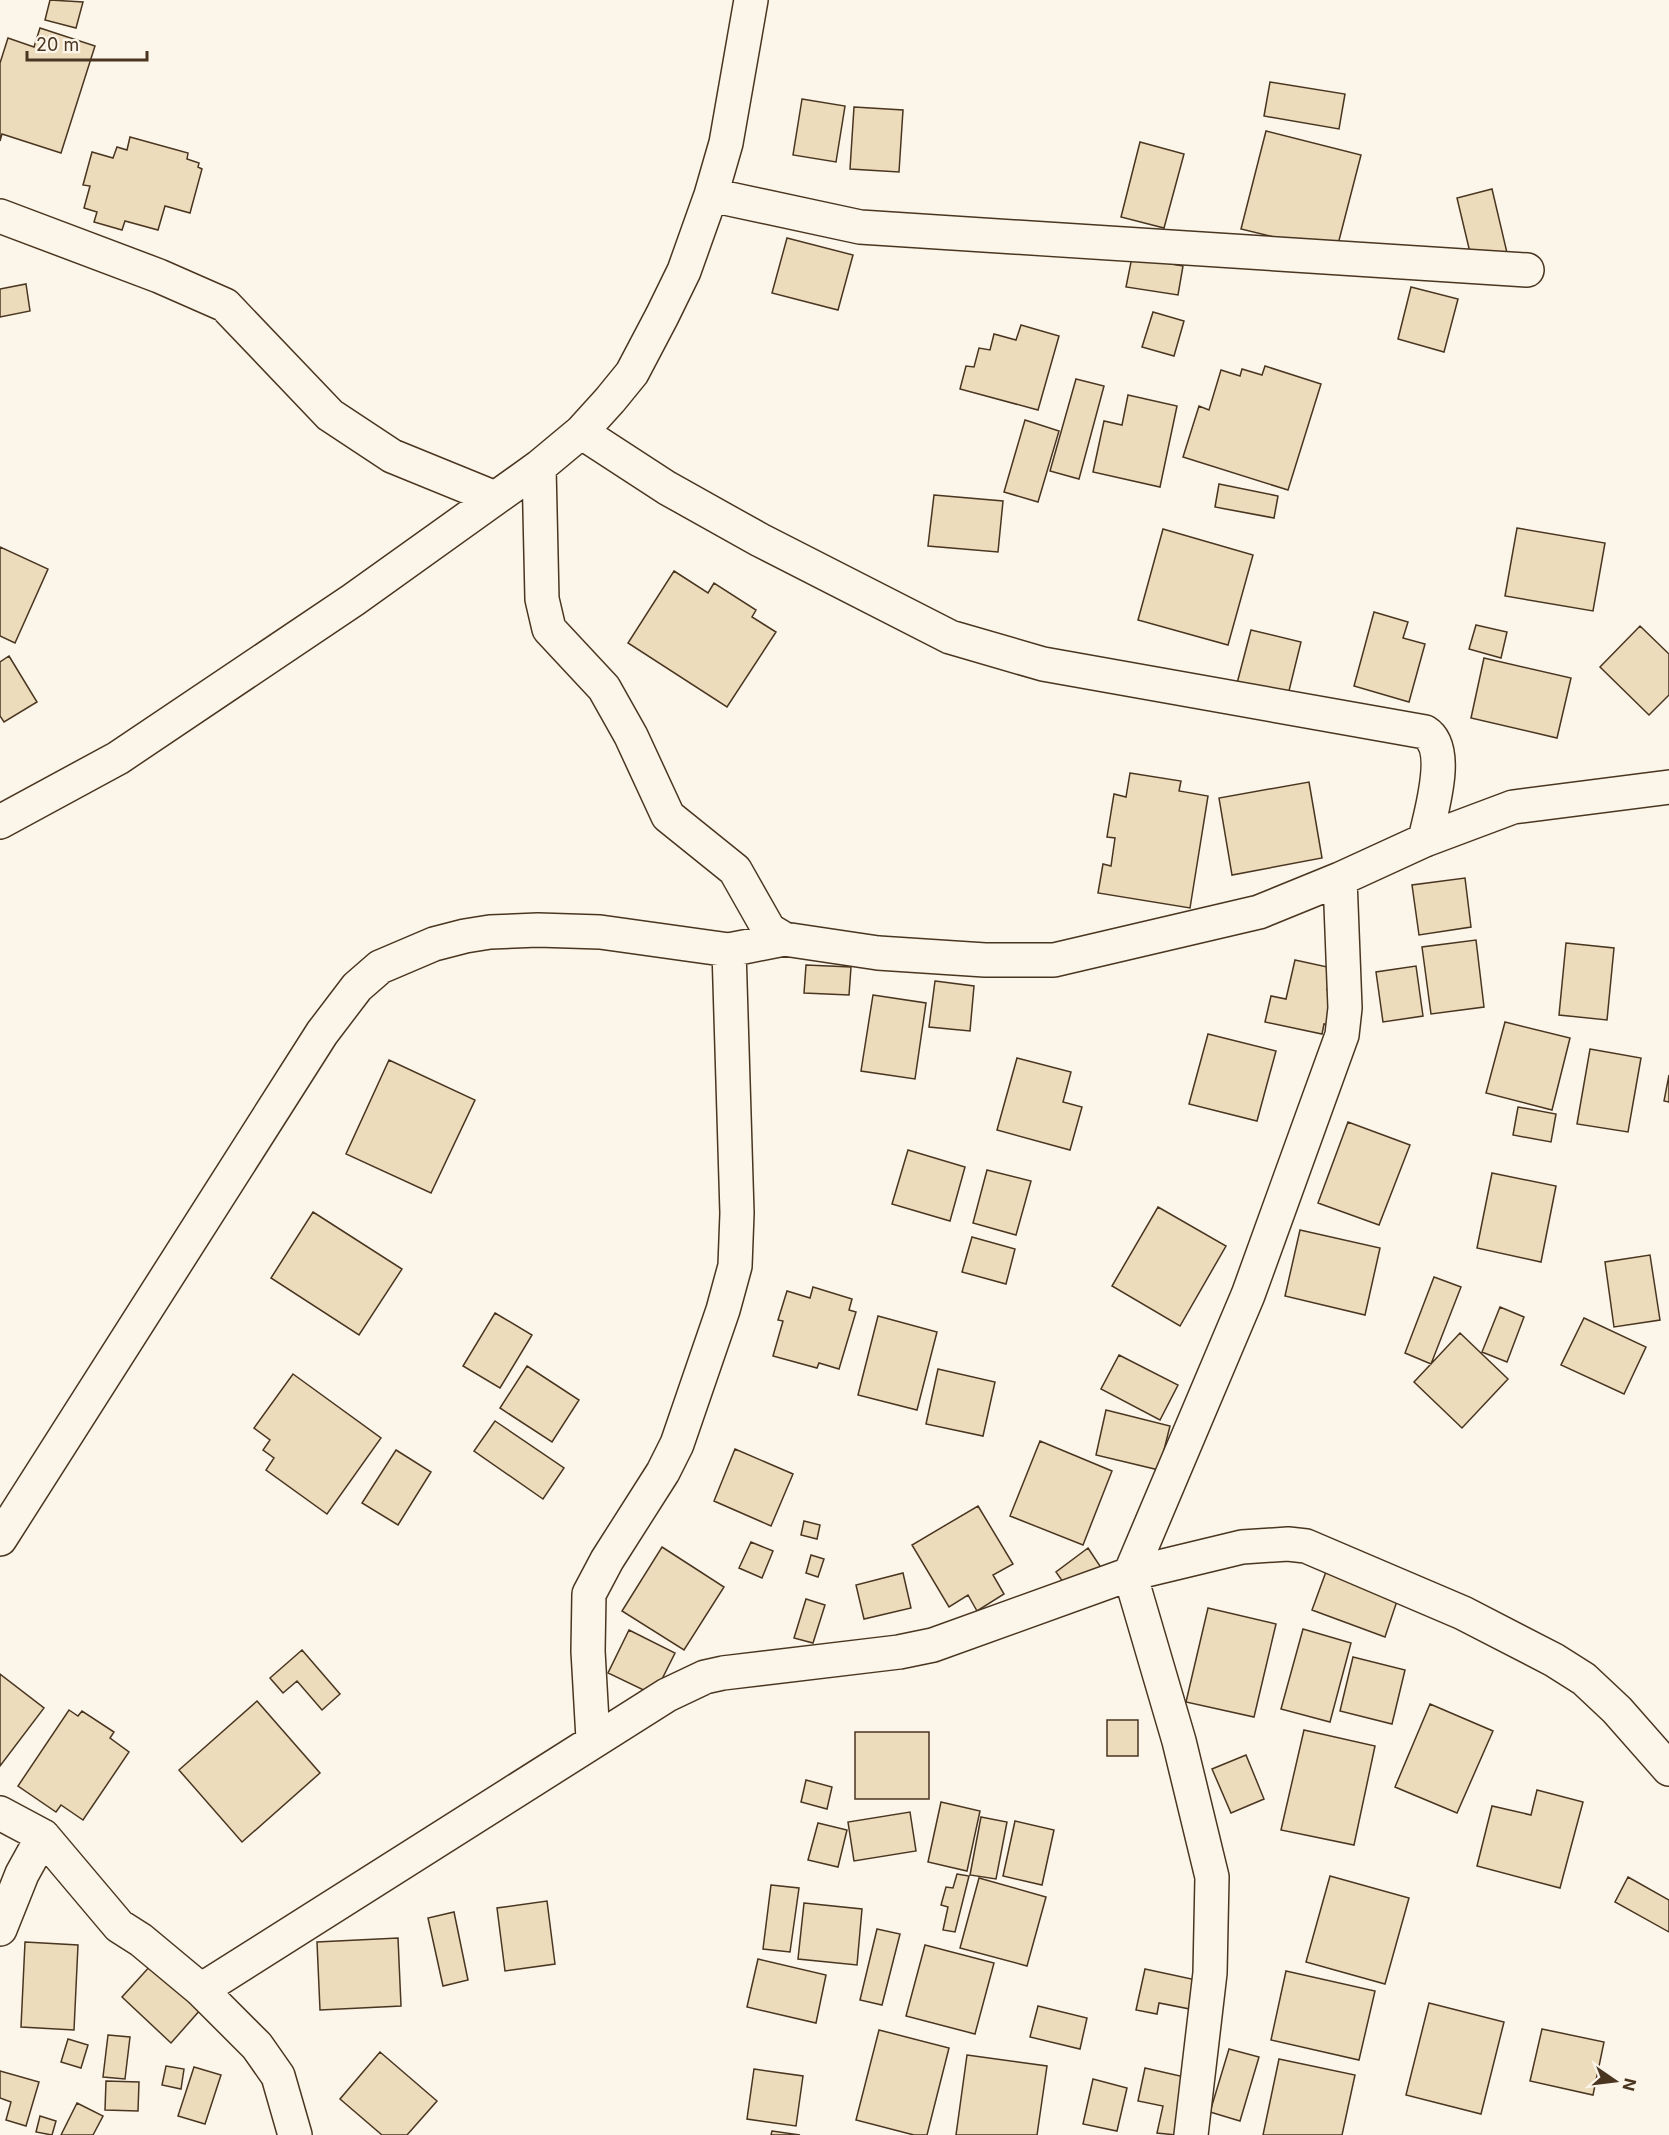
<svg xmlns="http://www.w3.org/2000/svg" width="1669" height="2135" font-family="Inter,sans-serif">
<style>
.building{fill:#ecdcbc;stroke:#4a3520;stroke-width:1.5}
.lines{fill:none;stroke-linecap:round;stroke-linejoin:round}
.minor-casing{stroke:#4a3520;stroke-width:36}
.minor{stroke:#fbf6e9;stroke-width:33}
</style>
<rect width="100%" height="100%" fill="#fbf6e9"/>
<!-- building -->
<path class="building" d="M50 0 83 2 76 28 45 20Z
M40 28 95 46 61 153 2 134 0 141V63L8 38 34 47Z
M1270 82 1345 94 1339 129 1264 116Z
M802 99 845 106 836 162 793 155Z
M854 107 903 110 899 172 850 169Z
M1266 131 1361 155 1336 252 1241 229Z
M130 137 188 153 187 159 199 163 198 167 202 169 190 213 165 206 158 230 125 221 122 230 94 222 97 212 84 208 90 186 83 185 92 152 113 158 117 147 127 150Z
M1140 142 1184 154 1164 228 1121 217Z
M1492 189 1508 257 1473 265 1457 198Z
M787 238 853 255 838 310 772 293Z
M1132 257 1183 266 1178 295 1126 287Z
M26 284 30 311 0 317V289Z
M1411 287 1458 299 1444 352 1398 339Z
M1153 312 1184 321 1174 356 1142 347Z
M1021 325 1059 336 1038 410 960 389 966 366 974 367 979 348 990 350 994 334 1016 340Z
M1265 366 1321 384 1288 490 1183 457 1199 406 1209 410 1221 370 1240 376 1242 369 1262 375Z
M1076 379 1104 386 1079 479 1050 471Z
M1128 395 1177 406 1160 487 1093 472 1104 421 1122 425Z
M1025 420 1059 431 1038 502 1004 492Z
M1219 484 1278 496 1274 518 1215 507Z
M934 495 1003 501 998 552 928 546Z
M1517 528 1605 543 1593 611 1505 596Z
M1163 529 1253 555 1228 645 1138 620Z
M0 547 48 569 15 643 0 636Z
M674 571 708 593 714 583 756 610 752 617 776 632 727 707 628 643Z
M1374 612 1408 622 1403 638 1425 644 1409 702 1354 686Z
M1476 625 1507 632 1501 658 1469 649Z
M1640 626 1669 654V695L1649 715 1600 667Z
M1251 630 1301 642 1286 703 1235 691Z
M9 656 37 702 4 722 0 716V662Z
M1484 658 1571 678 1557 738 1471 718Z
M1130 773 1181 781 1179 791 1208 796 1190 908 1098 893 1103 864 1111 866 1115 838 1107 837 1114 794 1126 797Z
M1309 782 1322 858 1232 875 1219 798Z
M1465 878 1471 927 1419 935 1412 885Z
M1476 940 1484 1007 1431 1014 1422 947Z
M1566 943 1614 948 1607 1020 1559 1015Z
M1295 960 1332 968 1327 990 1340 992 1333 1026 1324 1024 1322 1034 1265 1022 1271 996 1286 999Z
M806 965 851 967 849 995 804 993Z
M1416 966 1423 1016 1383 1022 1376 972Z
M935 981 974 986 970 1031 929 1027Z
M873 995 926 1003 915 1079 861 1071Z
M1505 1022 1570 1038 1552 1110 1486 1093Z
M1208 1034 1276 1051 1257 1121 1189 1104Z
M1590 1049 1641 1058 1628 1132 1577 1124Z
M1017 1058 1071 1072 1063 1102 1082 1107 1070 1150 997 1130Z
M389 1060 475 1100 431 1193 346 1154Z
M1669 1075V1102L1664 1101Z
M1518 1107 1556 1114 1551 1142 1513 1135Z
M1348 1122 1410 1145 1379 1225 1318 1203Z
M908 1150 965 1167 950 1221 892 1204Z
M987 1170 1031 1181 1016 1235 973 1223Z
M1492 1173 1556 1186 1541 1262 1477 1248Z
M1158 1207 1226 1246 1180 1326 1112 1286Z
M313 1212 402 1269 359 1335 271 1278Z
M1300 1230 1380 1248 1365 1315 1285 1296Z
M972 1237 1015 1249 1006 1284 962 1272Z
M1650 1255 1660 1320 1614 1327 1605 1262Z
M1434 1277 1461 1287 1431 1364 1405 1353Z
M813 1287 852 1299 849 1310 856 1312 839 1369 819 1363 817 1368 773 1356 783 1321 778 1320 787 1291 810 1298Z
M1500 1307 1524 1317 1507 1362 1482 1352Z
M495 1313 532 1335 500 1388 463 1366Z
M878 1316 937 1332 917 1410 858 1395Z
M1584 1318 1646 1347 1624 1394 1561 1365Z
M1460 1333 1508 1379 1462 1428 1414 1382Z
M1119 1355 1178 1385 1160 1420 1101 1389Z
M527 1366 579 1400 552 1442 500 1408Z
M938 1369 995 1382 983 1436 926 1424Z
M293 1374 381 1438 327 1514 266 1470 274 1458 263 1450 270 1440 254 1428Z
M1106 1410 1170 1426 1159 1470 1096 1455Z
M495 1421 564 1468 543 1499 474 1451Z
M1040 1441 1112 1471 1083 1545 1010 1516Z
M735 1449 793 1474 771 1526 714 1501Z
M396 1450 431 1472 398 1525 362 1503Z
M978 1506 1013 1564 993 1575 1004 1594 977 1611 968 1595 949 1607 912 1545Z
M804 1521 820 1525 817 1539 801 1535Z
M751 1542 773 1551 762 1578 739 1568Z
M662 1547 724 1587 684 1650 622 1611Z
M1088 1548 1102 1569 1070 1592 1056 1572Z
M811 1555 824 1559 818 1577 806 1573Z
M1327 1569 1399 1595 1385 1637 1312 1610Z
M903 1573 911 1608 864 1619 856 1585Z
M806 1599 825 1605 813 1643 794 1638Z
M1208 1608 1276 1624 1254 1717 1186 1702Z
M1303 1629 1351 1643 1330 1722 1281 1709Z
M629 1630 675 1653 654 1695 608 1673Z
M302 1650 340 1694 322 1710 297 1681 283 1693 270 1678Z
M1353 1657 1405 1670 1392 1724 1340 1711Z
M0 1674 44 1708 0 1766Z
M257 1701 320 1773 242 1842 179 1770Z
M1430 1704 1493 1731 1457 1813 1395 1787Z
M69 1710 78 1716 82 1711 114 1732 110 1738 129 1752 83 1820 61 1805 56 1812 18 1786Z
M1107 1720H1138V1756H1107Z
M1304 1730 1375 1746 1354 1845 1281 1830Z
M855 1732H929V1799H855Z
M1246 1755 1264 1799 1231 1813 1212 1769Z
M806 1780 832 1787 827 1809 801 1802Z
M1537 1790 1583 1802 1560 1888 1477 1866 1492 1806 1531 1815Z
M941 1802 980 1811 967 1871 928 1862Z
M910 1812 916 1851 854 1861 848 1822Z
M981 1817 1007 1822 996 1879 970 1875Z
M1015 1821 1054 1830 1042 1885 1003 1876Z
M818 1823 847 1830 838 1867 808 1860Z
M957 1874 969 1876 955 1932 943 1930 948 1907 941 1905 946 1887 953 1888Z
M1330 1876 1409 1898 1385 1984 1306 1962Z
M1628 1877 1669 1900V1932L1615 1902Z
M979 1878 1046 1897 1027 1966 960 1948Z
M771 1885 799 1888 790 1952 763 1949Z
M547 1901 555 1964 505 1971 497 1908Z
M804 1903 862 1909 857 1965 798 1959Z
M454 1912 468 1980 443 1986 428 1918Z
M877 1929 900 1934 882 2005 860 2000Z
M398 1938 401 2006 320 2010 317 1942Z
M25 1942 78 1945 74 2030 21 2027Z
M925 1945 994 1963 975 2034 906 2016Z
M758 1959 826 1975 816 2023 747 2007Z
M152 1964 201 2009 171 2043 122 1997Z
M1145 1969 1201 1981 1195 2010 1159 2003 1157 2014 1136 2010Z
M1286 1971 1375 1991 1359 2060 1271 2040Z
M1429 2003 1504 2022 1481 2114 1406 2095Z
M1038 2006 1087 2018 1080 2049 1030 2037Z
M1542 2029 1604 2042 1593 2095 1530 2081Z
M879 2030 949 2048 927 2135H914L856 2120Z
M108 2035 130 2037 125 2079 103 2077Z
M68 2039 88 2045 81 2068 61 2062Z
M1229 2049 1259 2057 1240 2121 1210 2112Z
M380 2052 437 2101 407 2135H382L340 2099Z
M967 2055 1047 2066 1037 2135H956Z
M1279 2059 1355 2075 1342 2135H1263Z
M166 2066 184 2069 181 2089 162 2085Z
M194 2067 221 2075 205 2124 178 2116Z
M1145 2068 1189 2078 1176 2135 1157 2133 1163 2106 1138 2101Z
M754 2069 803 2076 796 2126 747 2119Z
M0 2071 39 2082 26 2126 6 2120 11 2102 0 2098Z
M1093 2079 1127 2088 1117 2131 1083 2124Z
M106 2081 139 2082 138 2111 105 2110Z
M77 2103 103 2116 93 2135H61Z
M40 2116 56 2121 52 2135 36 2132Z
M772 2131 800 2135H771Z"/>
<g class="lines">
<!-- minor casing -->
<g class="minor-casing">
<path id="minor" d="M711 195 860 227 1527 270
M0 216 159 276 225 305 330 415 392 456 495 498
M581 432 667 488 760 540 950 637 1043 664 1425 732C1452 749 1430 814 1425 840
M539 467 542 599 549 629 604 688 631 736 668 816 735 870 769 930 784 939 878 953 985 960H1054L1259 912 1340 879 1425 840 1513 807 1669 787
M0 822 118 758 353 600 539 467 581 432 610 400 632 373 662 316 684 271 711 195 726 143 751 0
M0 1539 322 1033 357 987 380 967 434 944 465 936 490 932 538 930 600 932 729 950 784 939
M593 1739 588 1651 589 1594 607 1560 663 1472 677 1444 723 1310 735 1266 737 1213 729 950
M0 1813 43 1836 119 1926 141 1940 201 1990 257 2046 278 2076 295 2135
M0 1929 22 1874 43 1836
M201 1990 667 1695 705 1677 723 1673 899 1652 933 1645 1130 1574 1242 1547 1288 1544 1306 1546 1463 1613 1554 1660 1584 1679 1617 1710 1669 1769
M1191 2135 1210 1973 1212 1877 1179 1741 1130 1574 1248 1295 1342 1035 1345 1008 1340 879"/>
</g>
<!-- minor -->
<use href="#minor" class="minor"/>
</g>
<!-- north arrow -->
<g transform="translate(1615 2081) rotate(104)" stroke="#fbf6e9" stroke-width="4.5" paint-order="stroke">
<path d="M0-4.5L10 22L0 15L-10 22Z" fill="#4a3520"/>
<text y="-9" font-size="16" font-weight="bold" text-anchor="middle" fill="#4a3520">N</text>
</g>
<!-- scale -->
<path d="M27 51v9h120v-9" fill="none" stroke="#4a3520" stroke-width="3"/>
<text x="36" y="51" font-size="18" fill="#4a3520" stroke="#fbf6e9" stroke-width="4.5" paint-order="stroke">20 m</text>
</svg>
